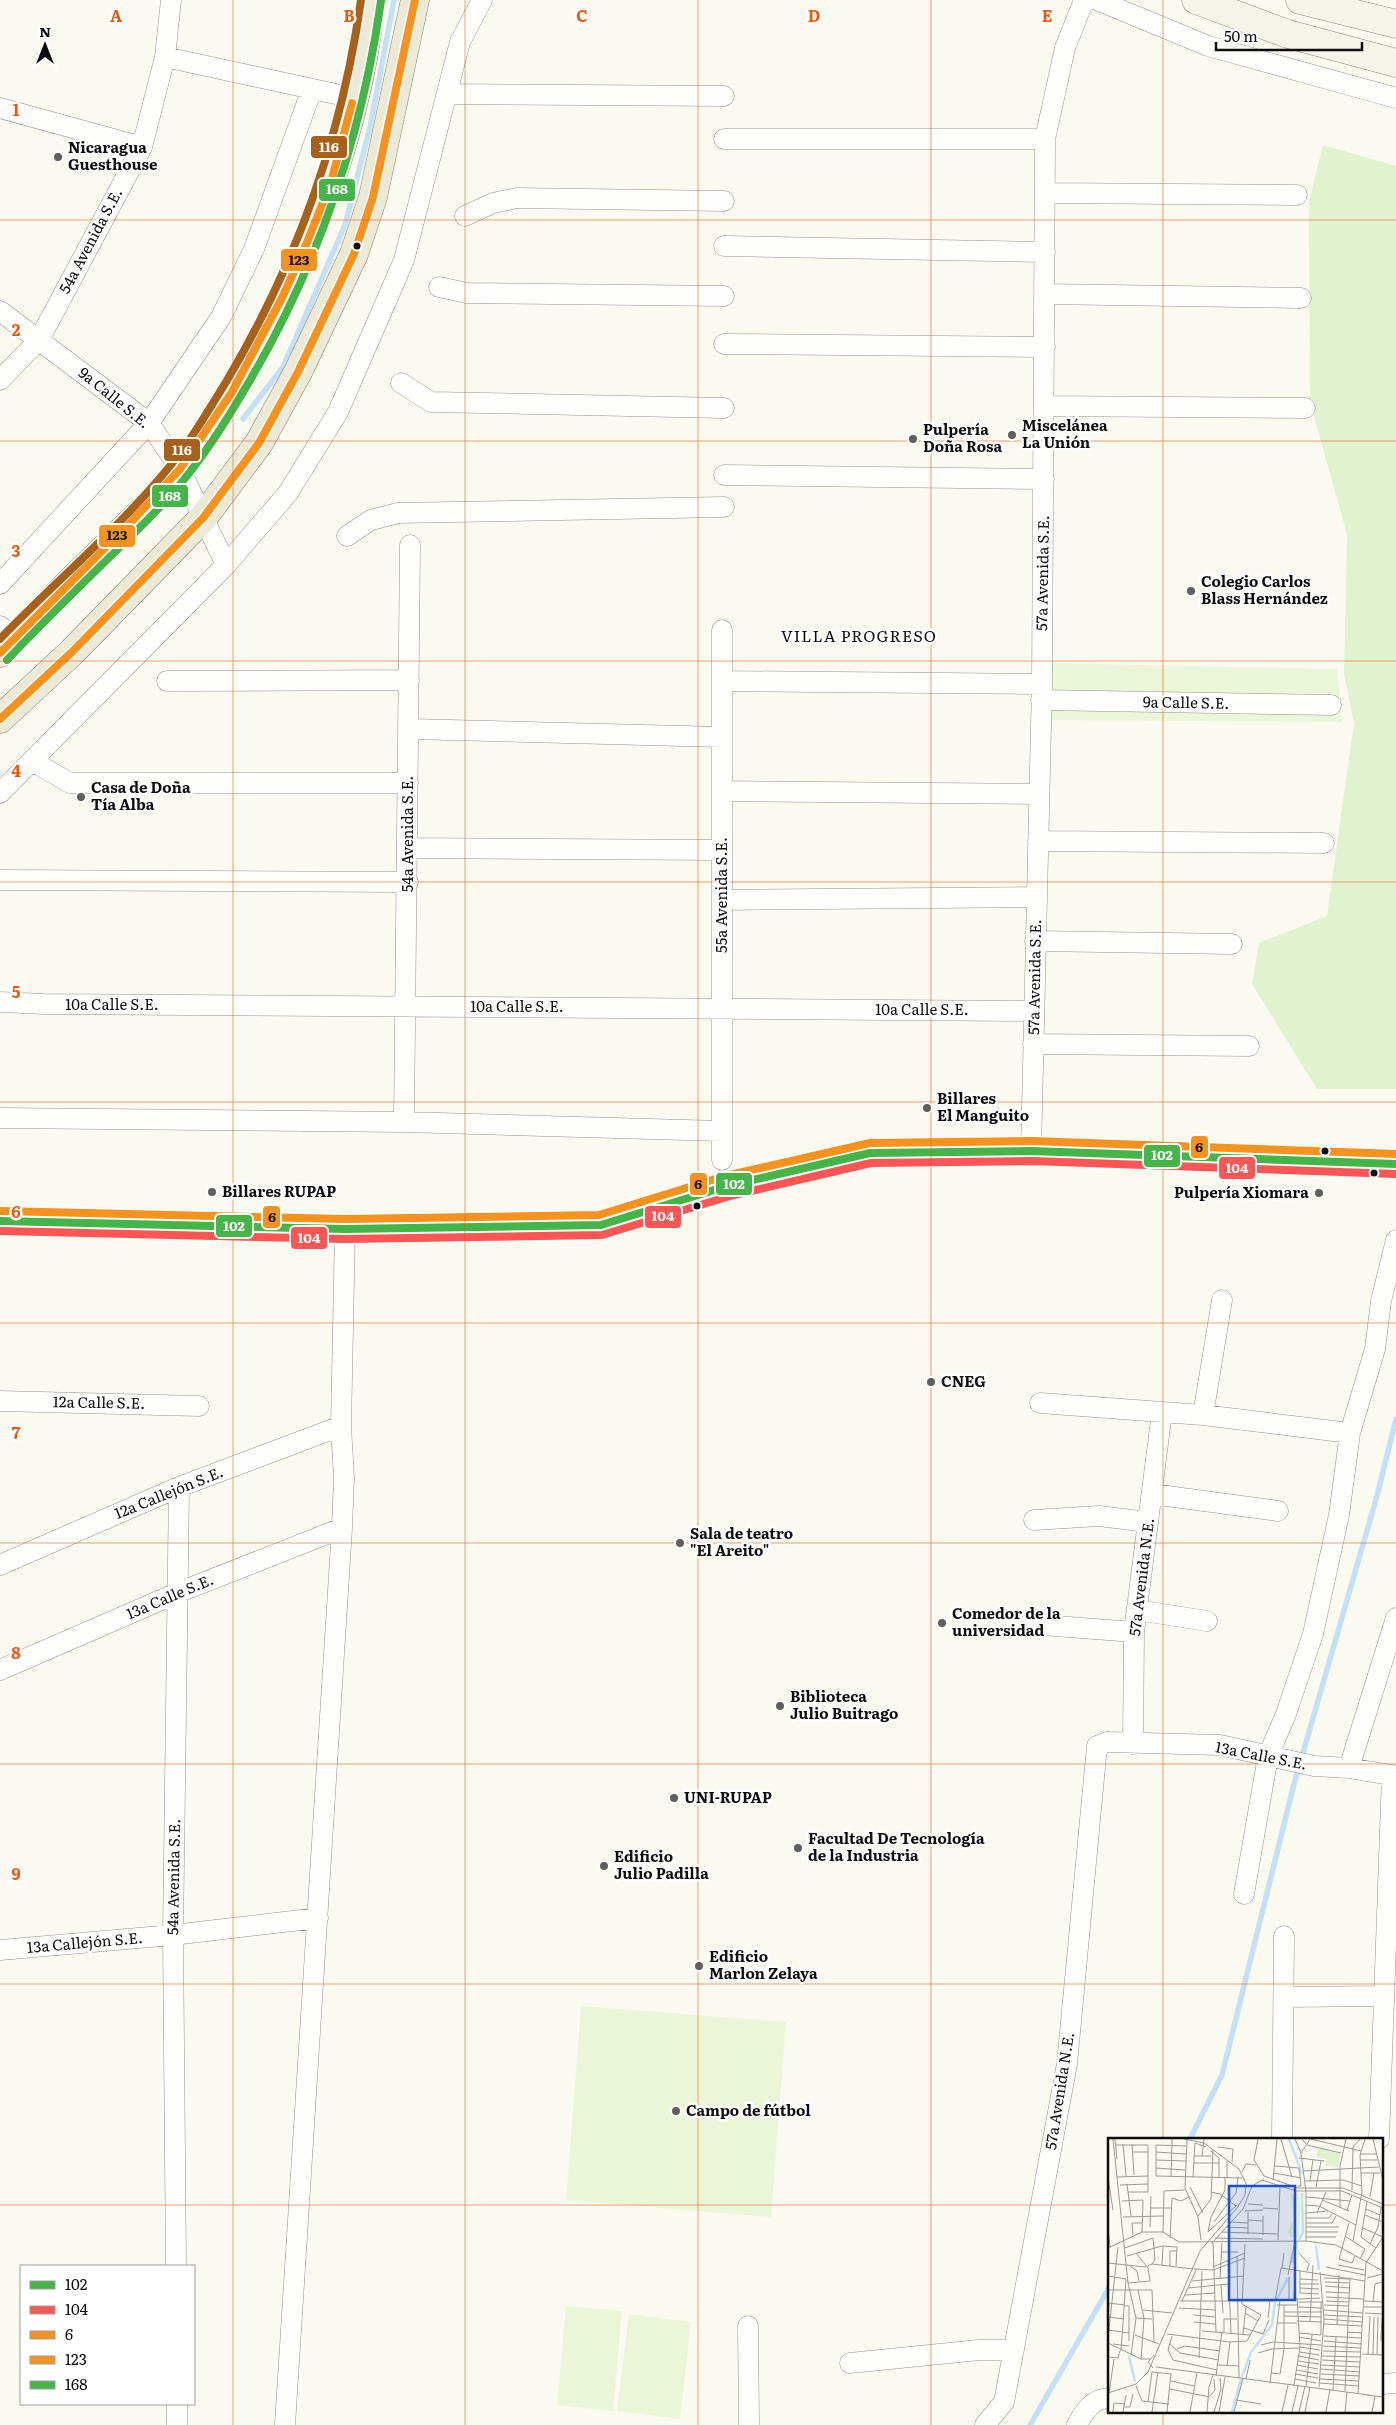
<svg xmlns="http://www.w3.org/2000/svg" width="1396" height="2425" font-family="Literata,serif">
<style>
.green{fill:#e0f2ce}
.pitch{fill:#ebf6d8}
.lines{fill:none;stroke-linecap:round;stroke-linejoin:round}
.stream{stroke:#c3e0f7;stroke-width:5.5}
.minor-casing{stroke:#93938f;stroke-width:21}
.tertiary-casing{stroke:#93938f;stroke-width:26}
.secondary-casing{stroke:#8a8a85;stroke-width:29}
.primary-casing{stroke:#80807c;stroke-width:29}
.minor{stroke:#fefefd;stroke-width:20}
.tertiary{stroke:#fefefd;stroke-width:25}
.secondary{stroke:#f4f4e8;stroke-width:28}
.primary{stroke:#ece9d6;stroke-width:28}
.bus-1-casing{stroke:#fff;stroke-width:11}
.bus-2-casing{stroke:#fff;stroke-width:11}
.bus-3-casing{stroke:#fff;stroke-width:11}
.bus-4-casing{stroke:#fff;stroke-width:11}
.bus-5-casing{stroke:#fff;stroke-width:11}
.bus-6-casing{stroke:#fff;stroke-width:11}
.bus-1{stroke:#45b549;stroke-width:8}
.bus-2{stroke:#f55;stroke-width:8}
.bus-3{stroke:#f7921f;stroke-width:8}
.bus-4{stroke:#f7921f;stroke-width:8}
.bus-5{stroke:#45b549;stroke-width:8}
.bus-6{stroke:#a8611a;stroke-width:8}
.grid{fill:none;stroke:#e8590c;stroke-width:1;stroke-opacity:0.55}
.poi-dot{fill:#5f5f5c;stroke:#fff;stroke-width:2}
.bus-dot{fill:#0c0c0c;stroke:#fff;stroke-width:2}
.labels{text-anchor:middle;stroke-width:5;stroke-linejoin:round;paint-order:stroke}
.poi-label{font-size:15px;font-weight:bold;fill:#0c0c0c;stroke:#fff;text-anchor:start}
.street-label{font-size:15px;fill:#0c0c0c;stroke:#fff}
.neighbourhood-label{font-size:16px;letter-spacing:1px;fill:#0c0c0c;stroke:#fff}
.inset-river{fill:none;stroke:#c3e0f7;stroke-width:2.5}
.inset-road{fill:none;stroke:#9b9b95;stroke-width:1}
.view{fill:#1d4ed8;fill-opacity:0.15;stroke:#1d4ed8;stroke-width:2.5}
.inset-edge{fill:none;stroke:#0c0c0c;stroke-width:2.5}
.grid-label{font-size:16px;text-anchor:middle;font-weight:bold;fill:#e8590c;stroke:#fff;stroke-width:5;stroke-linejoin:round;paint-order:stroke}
.line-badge{stroke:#fff;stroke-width:2}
.badge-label{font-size:14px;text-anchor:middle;font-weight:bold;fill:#fff}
.pale-badge-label{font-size:14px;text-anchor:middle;font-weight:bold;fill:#111}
</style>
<rect width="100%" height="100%" fill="#fafaf0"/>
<!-- green -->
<path class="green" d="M1323 145 1396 166V1089H1317L1252 984 1259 943 1327 916 1354 723 1344 673 1347 534 1310 402 1309 202Z"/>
<!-- pitch -->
<path class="pitch" d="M1049 663 1337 669 1342 722 1049 720Z
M581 2006 786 2022 771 2217 566 2200Z
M566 2306 622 2311 613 2411 557 2405Z
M629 2314 691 2322 680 2419 617 2411Z"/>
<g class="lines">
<!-- stream -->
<path class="stream" d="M243 419 283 367 345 225 370 127 394 0
M1190 2139 1222 2075 1294 1784 1377 1496 1396 1419
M1030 2425 1110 2286"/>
<!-- minor casing -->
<g class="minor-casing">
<path id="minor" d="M1097 0 1208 46 1396 98
M165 57 354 98
M447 94 724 96
M0 108 142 147
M724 139H1045
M1045 193 1297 195
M465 216 493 203 517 198 724 201
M724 246 1045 252
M439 287 467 293 724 296
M1045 294 1301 298
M0 311 149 423 180 469 226 565
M724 344 1045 347
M0 380 39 340 142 147 165 57 171 0
M401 383 431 402 724 408
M1044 406 1305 408
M724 475 1044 479
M347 536 371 520 398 513 724 507
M0 584 149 423 221 317 254 249 312 89
M0 626 13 639
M167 681 409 680
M722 681 1042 684
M1041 700 1331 705
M409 729 722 737
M32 761 70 783H408
M722 791 1039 794
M0 793 226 565 288 493 338 412 404 260 460 42 482 0
M1038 841 1324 843
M408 848 722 850
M0 880 408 882
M722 900 1036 897
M1035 941 1232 944
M0 1002 44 1004 1034 1011
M1033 1044 1249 1046
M0 1118 404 1122 722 1131
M404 1122 410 545
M1031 1151 1042 684 1045 139 1065 48 1084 0
M722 1160V630
M0 1401 199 1406
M1040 1403 1203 1415 1350 1433
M1203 1415 1222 1300
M1152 1494 1278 1511
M1034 1520 1099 1516 1148 1522
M0 1565 179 1487 341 1426
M1137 1610 1207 1621
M1029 1624 1134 1632
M0 1670 177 1593 342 1528
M1133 1744 1134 1632 1162 1412
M1349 1768 1396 1618
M1244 1894 1268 1756 1286 1714 1313 1634 1339 1515 1350 1433 1375 1349 1381 1301 1396 1240
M0 1950 173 1935 318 1918
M1284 1997 1384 1996
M1282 2139 1284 1936
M1379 2139 1392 1775
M176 2266 173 1935 179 1487
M748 2326 749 2425
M850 2363 979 2350H1014
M1382 2384 1396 2383
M177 2404V2425
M285 2425 342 1528 344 1478 341 1426 345 1229
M985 2425 1004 2402 1067 2064 1097 1746 1107 1742 1220 1745 1314 1766 1349 1768 1396 1776
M1077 2425C1084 2411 1093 2398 1110 2398"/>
</g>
<!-- tertiary casing -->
<g class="tertiary-casing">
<path id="tertiary" d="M0 1221 345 1229 601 1225 727 1186 870 1153 1031 1151 1396 1164"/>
</g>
<!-- secondary casing -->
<g class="secondary-casing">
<path id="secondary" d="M1196 0 1288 34 1396 63
M1300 0 1396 24"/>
</g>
<!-- primary casing -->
<g class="primary-casing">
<path id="primary" d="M0 653C37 614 76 577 115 538 137 516 162 493 181 468 275 343 357 156 371 0
M0 719 72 652 203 518 259 443 298 372 354 254 373 197 415 0"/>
</g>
<!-- minor -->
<use href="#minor" class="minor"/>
<!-- tertiary -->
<use href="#tertiary" class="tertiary"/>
<!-- secondary -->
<use href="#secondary" class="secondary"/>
<!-- primary -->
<use href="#primary" class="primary"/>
<!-- bus-1 casing -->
<g class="bus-1-casing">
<path id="bus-1" d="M0 1221 345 1229 601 1225 727 1186 870 1153 1031 1151 1396 1164"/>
</g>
<!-- bus-2 casing -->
<g class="bus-2-casing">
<path id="bus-2" d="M0 1231 345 1239 602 1235 730 1196 871 1163 1031 1161 1396 1174"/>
</g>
<!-- bus-3 casing -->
<g class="bus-3-casing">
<path id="bus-3" d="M0 1211 345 1219 599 1215 725 1176 870 1143 1031 1141 1396 1154"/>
</g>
<!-- bus-4 casing -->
<g class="bus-4-casing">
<path id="bus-4" d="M0 653 133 520 180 469 232 392 282 298 306 245 331 182 352 103
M0 719 72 652 203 518 259 443 298 372 354 254 373 197 415 0"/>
</g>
<!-- bus-5 casing -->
<g class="bus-5-casing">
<path id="bus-5" d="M7 660C44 621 82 584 120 547 141 526 164 505 182 482 205 454 225 423 243 392 317 270 361 142 381 1"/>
</g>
<!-- bus-6 casing -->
<g class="bus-6-casing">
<path id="bus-6" d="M0 639C54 583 115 532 165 472 188 445 207 413 226 382 297 263 342 136 361 0"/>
</g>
<!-- bus-1 -->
<use href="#bus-1" class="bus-1"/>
<!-- bus-2 -->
<use href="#bus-2" class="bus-2"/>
<!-- bus-3 -->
<use href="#bus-3" class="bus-3"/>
<!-- bus-4 -->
<use href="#bus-4" class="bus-4"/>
<!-- bus-5 -->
<use href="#bus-5" class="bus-5"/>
<!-- bus-6 -->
<use href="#bus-6" class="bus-6"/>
</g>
<!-- grid -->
<path class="grid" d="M233 0V2425M465 0V2425M698 0V2425M931 0V2425M1163 0V2139M0 220H1396M0 441H1396M0 661H1396M0 882H1396M0 1102H1396M0 1323H1396M0 1543H1396M0 1764H1396M0 1984H1396M0 2205H1110M1382 2205H1396M1163 2411V2425"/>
<!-- markers -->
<g class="poi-dot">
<circle cx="58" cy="157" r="5"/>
<circle cx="1012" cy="435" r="5"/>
<circle cx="913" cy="439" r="5"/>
<circle cx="1191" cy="591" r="5"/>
<circle cx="81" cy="797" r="5"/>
<circle cx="927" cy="1108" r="5"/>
<circle cx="212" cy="1192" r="5"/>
<circle cx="1319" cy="1193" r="5"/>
<circle cx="931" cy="1382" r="5"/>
<circle cx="680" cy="1543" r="5"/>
<circle cx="942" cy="1623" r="5"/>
<circle cx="780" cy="1706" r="5"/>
<circle cx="674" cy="1798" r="5"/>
<circle cx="798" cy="1848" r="5"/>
<circle cx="604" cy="1866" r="5"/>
<circle cx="699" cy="1966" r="5"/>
<circle cx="676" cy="2111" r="5"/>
</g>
<g class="bus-dot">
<circle cx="357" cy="246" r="4.5"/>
<circle cx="1325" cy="1151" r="4.5"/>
<circle cx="1374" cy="1173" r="4.5"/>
<circle cx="697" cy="1206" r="4.5"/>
</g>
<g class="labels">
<!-- poi labels -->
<g class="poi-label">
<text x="68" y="153">Nicaragua<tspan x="68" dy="17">Guesthouse</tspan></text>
<text x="1022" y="431">Miscelánea<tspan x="1022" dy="17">La Unión</tspan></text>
<text x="923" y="435">Pulpería<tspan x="923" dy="17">Doña Rosa</tspan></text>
<text x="1201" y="587">Colegio Carlos<tspan x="1201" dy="17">Blass Hernández</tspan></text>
<text x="91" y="793">Casa de Doña<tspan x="91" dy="17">Tía Alba</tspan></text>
<text x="937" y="1104">Billares<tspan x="937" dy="17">El Manguito</tspan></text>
<text x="222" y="1197">Billares RUPAP</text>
<text x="1309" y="1198" text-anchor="end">Pulpería Xiomara</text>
<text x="941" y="1387">CNEG</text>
<text x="690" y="1539">Sala de teatro<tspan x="690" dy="17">"El Areito"</tspan></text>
<text x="952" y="1619">Comedor de la<tspan x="952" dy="17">universidad</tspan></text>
<text x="790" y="1702">Biblioteca<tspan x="790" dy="17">Julio Buitrago</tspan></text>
<text x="684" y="1803">UNI-RUPAP</text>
<text x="808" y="1844">Facultad De Tecnología<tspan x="808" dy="17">de la Industria</tspan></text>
<text x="614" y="1862">Edificio<tspan x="614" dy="17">Julio Padilla</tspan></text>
<text x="709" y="1962">Edificio<tspan x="709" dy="17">Marlon Zelaya</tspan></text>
<text x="686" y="2116">Campo de fútbol</text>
</g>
<!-- street labels -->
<g class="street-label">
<text transform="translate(91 241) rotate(-62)" y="5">54a Avenida S.E.</text>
<text transform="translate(114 398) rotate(39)" y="5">9a Calle S.E.</text>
<text transform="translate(1043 573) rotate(-89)" y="5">57a Avenida S.E.</text>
<text transform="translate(1186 703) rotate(1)" y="5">9a Calle S.E.</text>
<text transform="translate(408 834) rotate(-90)" y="5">54a Avenida S.E.</text>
<text transform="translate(722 895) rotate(-90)" y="5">55a Avenida S.E.</text>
<text transform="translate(1035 977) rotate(-89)" y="5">57a Avenida S.E.</text>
<text x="112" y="1010">10a Calle S.E.</text>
<text x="517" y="1012">10a Calle S.E.</text>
<text x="922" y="1015">10a Calle S.E.</text>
<text transform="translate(99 1403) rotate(1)" y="5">12a Calle S.E.</text>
<text transform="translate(169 1493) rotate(-22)" y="5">12a Callejón S.E.</text>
<text transform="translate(1142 1577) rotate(-83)" y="5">57a Avenida N.E.</text>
<text transform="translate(170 1597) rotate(-23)" y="5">13a Calle S.E.</text>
<text transform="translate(1261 1756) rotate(11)" y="5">13a Calle S.E.</text>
<text transform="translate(174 1877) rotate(-89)" y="5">54a Avenida S.E.</text>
<text transform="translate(85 1943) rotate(-5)" y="5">13a Callejón S.E.</text>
<text transform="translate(1060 2091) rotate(-81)" y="5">57a Avenida N.E.</text>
</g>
<!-- neighbourhood labels -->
<g class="neighbourhood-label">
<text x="859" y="642">VILLA PROGRESO</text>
</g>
</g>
<!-- overview -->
<g transform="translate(1108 2138)">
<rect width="275" height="275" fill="#fafaf0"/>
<path d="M211 10 232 16 230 29 218 28V21L208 19ZM183 55 191 57 193 66 191 99H183L180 94 185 82Z" fill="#e0f2ce"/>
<path class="inset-river" d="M181 1 194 36M191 102 195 94 194 55M208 108 211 132M184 125 189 104M21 218 27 244M134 239 143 214 164 187 167 165 180 140M124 274 133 241"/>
<path class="inset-road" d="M5 1 20 145 28 180 23 217M7 1 9 21M79 1 77 50 90 79 93 102M150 1 146 22 156 38 190 50H235L275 66M173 1 184 39M187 1 193 15M194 1 199 7 233 15M203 1 253 13M265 1 275 42M15 6 18 38M24 6 26 37M7 7H40V54H20M78 8 48 7V38L134 40M110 9 125 11 124 24M103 13 111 20V39M24 14H40M48 14 78 16M193 15 198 54V103M193 15 202 1M252 16H268M86 18H103M94 18 96 1M191 20 216 23M48 22 78 23M252 22H269M86 25H111M167 28 191 30 193 48H190M48 30 77 32M195 33 271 29M134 34 138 26 148 27M166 35 193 40M253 35H272M9 39 40 38M63 39 64 1M85 39 87 5 98 9M117 39V52L103 79 100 94 129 67M0 40 5 72M119 40V23M165 42 169 1M197 43 235 42 254 48M202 43 205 21M19 46 23 78M12 47 40 46M82 49 95 75M208 49 213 23M244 52 245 9 252 1M103 54 112 56 128 68M198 59 242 63M262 59 266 35M214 62 241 73M14 63 35 62 34 94M259 63 253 99 268 110M140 66 155 67M198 67 211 68 248 87M42 70H64M155 70 170 71M232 70V28L238 1M258 71 272 77M239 72 244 57M137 73 155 72M198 75 220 73M209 75 218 54M257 77 275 84M90 78 103 61 105 12M15 79 55 78M198 80H221L224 76M140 82 155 83M106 84 128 55 130 39M122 84 140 85M198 85H224L228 78M241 85 231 121 244 125 247 118M42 89 43 58M118 89 140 90M198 89H231M0 90 2 109M255 90 275 99M55 94 56 53 77 52M113 94 170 96M198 94H230M140 96V74M25 97 24 85H34M155 97V78M237 98 257 111 252 121M198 99H228M62 100 64 60 73 63 81 59M107 100 155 101M170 102 172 48M245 103 254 54 252 17 257 1M104 105 135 71 144 48 154 42 188 53H234L275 70M105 105 108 194M262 106 270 89 273 70M0 110 34 94H55L71 104 198 103 228 107 275 133M17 110 45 100 47 122 44 126M113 114H130M191 115 201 126 199 133M19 118 54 108 69 109 68 128M129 118 131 240M120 122 123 195M0 125 37 129 44 126 85 131M21 127 29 133 31 143M54 127 55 108M230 127 256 132M62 128V113H69M105 129 137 115M218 129 257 137M174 130 176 115M86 131 105 132 137 120M192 132V155L211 156M180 137 187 103M0 138 18 141 13 213M216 140 241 141M259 140 275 136M112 141 114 105M192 141 210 142M84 143 136 138M217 144 242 145M20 145 42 143 40 130 28 115M192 146H211M113 147 115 175M217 148 242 150M80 150 120 146M192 150 211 151M0 152H44L46 204M30 152 36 180 33 221M218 154 241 155M77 157 107 155M218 159 256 161M186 160 187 132M181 161V139M72 163H167L173 130 257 143M74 163 88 132M218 163 241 164M256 163 275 164M265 163 267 146 275 144M190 164H214M0 165 17 167M169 167H190M216 167 241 168M17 168H21V203M190 169 214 170M256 169H275M71 170 108 172M35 172 64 175M216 172 255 175M176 174H214M137 175 150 183M257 175 275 176M86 177 108 179M216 177 255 179M176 178 214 179M0 179 16 181M28 180 44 181M160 180 162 163M216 181 255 184M189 183 214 184M202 183 205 127M86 184 108 186M169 185H189M216 186 254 188M229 187 231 137M136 190 155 196M0 192 21 195M94 193 142 197M116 194V181H129M239 194 254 195M191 195 213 197V164M59 196 122 204 139 203 153 177 134 166 137 106M135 196 138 168M155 196 161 182M27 197 51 206M64 198 60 212 65 222 109 232M216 198 254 200M191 199 213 203M0 200 10 109M216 203 254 206M273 203 274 180M0 205 33 221H42M61 205 72 215 111 222M5 206 21 208M153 207 165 204 213 207M215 208 253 210M192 209 212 212M69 211 77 208 112 213M215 213 253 214M192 214 211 217M150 215 164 211 192 210M254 216 275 217M260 217 262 178M265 217 266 179M269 217 270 179M191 218 211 222M214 218 253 219M0 219 10 220 12 213M91 220 94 133M214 222 252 224M190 223 211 226M110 227 131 228M189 227 210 231M213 227 252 229M119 228 122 204M48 229 261 257M45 230 40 224 46 217M213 231 252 234M188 232 210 236M163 235 172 236 176 211V167M187 236 210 240M213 236 252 238M108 238 114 194M138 241 142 222M187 241 208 245M212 241 251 243M63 243 86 248M162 245 172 162 212 160M212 245 251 248M186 247 192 209 189 160M28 248 34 263 61 266M198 248 204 197M211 249 216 181 212 134M62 251 102 259M225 252 228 199M237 253 242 139M0 255 28 246 40 234 92 113 129 70 137 57 138 45 131 31 96 5 76 1M1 255 6 221M250 256 258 125 275 99M259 257 275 259M102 258 107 252 106 241M128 262 153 266M40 264 44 234 63 236M16 269H22L25 256M5 274 6 265 17 266M15 274 18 257M44 274 50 234M59 274 63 235M82 274 89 235M99 274 101 249 105 237M106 274 113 251 112 240M111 274 117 239M126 274 135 240M174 274 180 247M184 274 190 248M191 274 197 248M197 274 202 249M218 274 222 251M237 274 239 254M264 274 267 258"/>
<path class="view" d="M121 48H187V162H121Z"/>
<rect width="275" height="275" class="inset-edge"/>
</g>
<g class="grid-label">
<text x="116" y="22">A</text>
<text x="349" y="22">B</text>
<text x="582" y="22">C</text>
<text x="814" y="22">D</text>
<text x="1047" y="22">E</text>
<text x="16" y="116">1</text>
<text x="16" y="336">2</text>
<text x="16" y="557">3</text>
<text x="16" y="777">4</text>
<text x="16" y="998">5</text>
<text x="16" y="1218">6</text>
<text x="16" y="1439">7</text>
<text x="16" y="1659">8</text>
<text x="16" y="1880">9</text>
</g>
<g class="line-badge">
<rect x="310" y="135" width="38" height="24" rx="5" fill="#a8611a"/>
<rect x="318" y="178" width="38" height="24" rx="5" fill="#45b549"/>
<rect x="280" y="248" width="38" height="24" rx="5" fill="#f7921f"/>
<rect x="163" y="438" width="38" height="24" rx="5" fill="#a8611a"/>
<rect x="151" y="484" width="38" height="24" rx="5" fill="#45b549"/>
<rect x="98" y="524" width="38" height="24" rx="5" fill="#f7921f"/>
<rect x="1190" y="1135" width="19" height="24" rx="5" fill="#f7921f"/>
<rect x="1143" y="1144" width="38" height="24" rx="5" fill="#45b549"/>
<rect x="1218" y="1156" width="38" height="24" rx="5" fill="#f55"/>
<rect x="689" y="1172" width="19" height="24" rx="5" fill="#f7921f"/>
<rect x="715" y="1172" width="38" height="24" rx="5" fill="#45b549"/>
<rect x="644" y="1205" width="38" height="24" rx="5" fill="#f55"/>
<rect x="262" y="1205" width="19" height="24" rx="5" fill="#f7921f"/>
<rect x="215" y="1214" width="38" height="24" rx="5" fill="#45b549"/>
<rect x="290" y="1226" width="38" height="24" rx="5" fill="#f55"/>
</g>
<g class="badge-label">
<text x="329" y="152">116</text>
<text x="337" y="194">168</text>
<text x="182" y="455">116</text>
<text x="170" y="501">168</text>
<text x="1162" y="1160">102</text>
<text x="1237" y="1173">104</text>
<text x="734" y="1189">102</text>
<text x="663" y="1221">104</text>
<text x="234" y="1231">102</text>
<text x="309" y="1243">104</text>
</g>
<g class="pale-badge-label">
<text x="299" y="265">123</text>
<text x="117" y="540">123</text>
<text x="1199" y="1152">6</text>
<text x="698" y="1189">6</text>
<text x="272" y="1222">6</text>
</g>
<!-- legend -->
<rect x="20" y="2265" width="175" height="140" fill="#ffffff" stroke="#9e9e9e"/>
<rect x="30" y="2281" width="25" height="8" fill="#45b549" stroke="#9e9e9e"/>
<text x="65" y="2290" font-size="15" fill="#0c0c0c">102</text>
<rect x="30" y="2306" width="25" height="8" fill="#ff5555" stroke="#9e9e9e"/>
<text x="65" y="2315" font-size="15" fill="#0c0c0c">104</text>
<rect x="30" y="2331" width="25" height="8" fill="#f7921f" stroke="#9e9e9e"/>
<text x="65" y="2340" font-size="15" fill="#0c0c0c">6</text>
<rect x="30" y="2356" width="25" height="8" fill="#f7921f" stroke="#9e9e9e"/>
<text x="65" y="2365" font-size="15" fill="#0c0c0c">123</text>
<rect x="30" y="2381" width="25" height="8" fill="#45b549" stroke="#9e9e9e"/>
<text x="65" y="2390" font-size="15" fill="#0c0c0c">168</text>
<!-- north arrow -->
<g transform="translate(45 45)" stroke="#ffffff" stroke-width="4" paint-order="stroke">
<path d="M0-4L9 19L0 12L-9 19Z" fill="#0c0c0c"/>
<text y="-8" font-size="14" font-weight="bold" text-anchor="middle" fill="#0c0c0c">N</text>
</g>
<!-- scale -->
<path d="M1216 42v8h146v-8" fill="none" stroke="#0c0c0c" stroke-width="2.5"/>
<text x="1224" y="42" font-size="15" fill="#0c0c0c" stroke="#ffffff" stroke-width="4" paint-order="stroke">50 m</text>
</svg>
